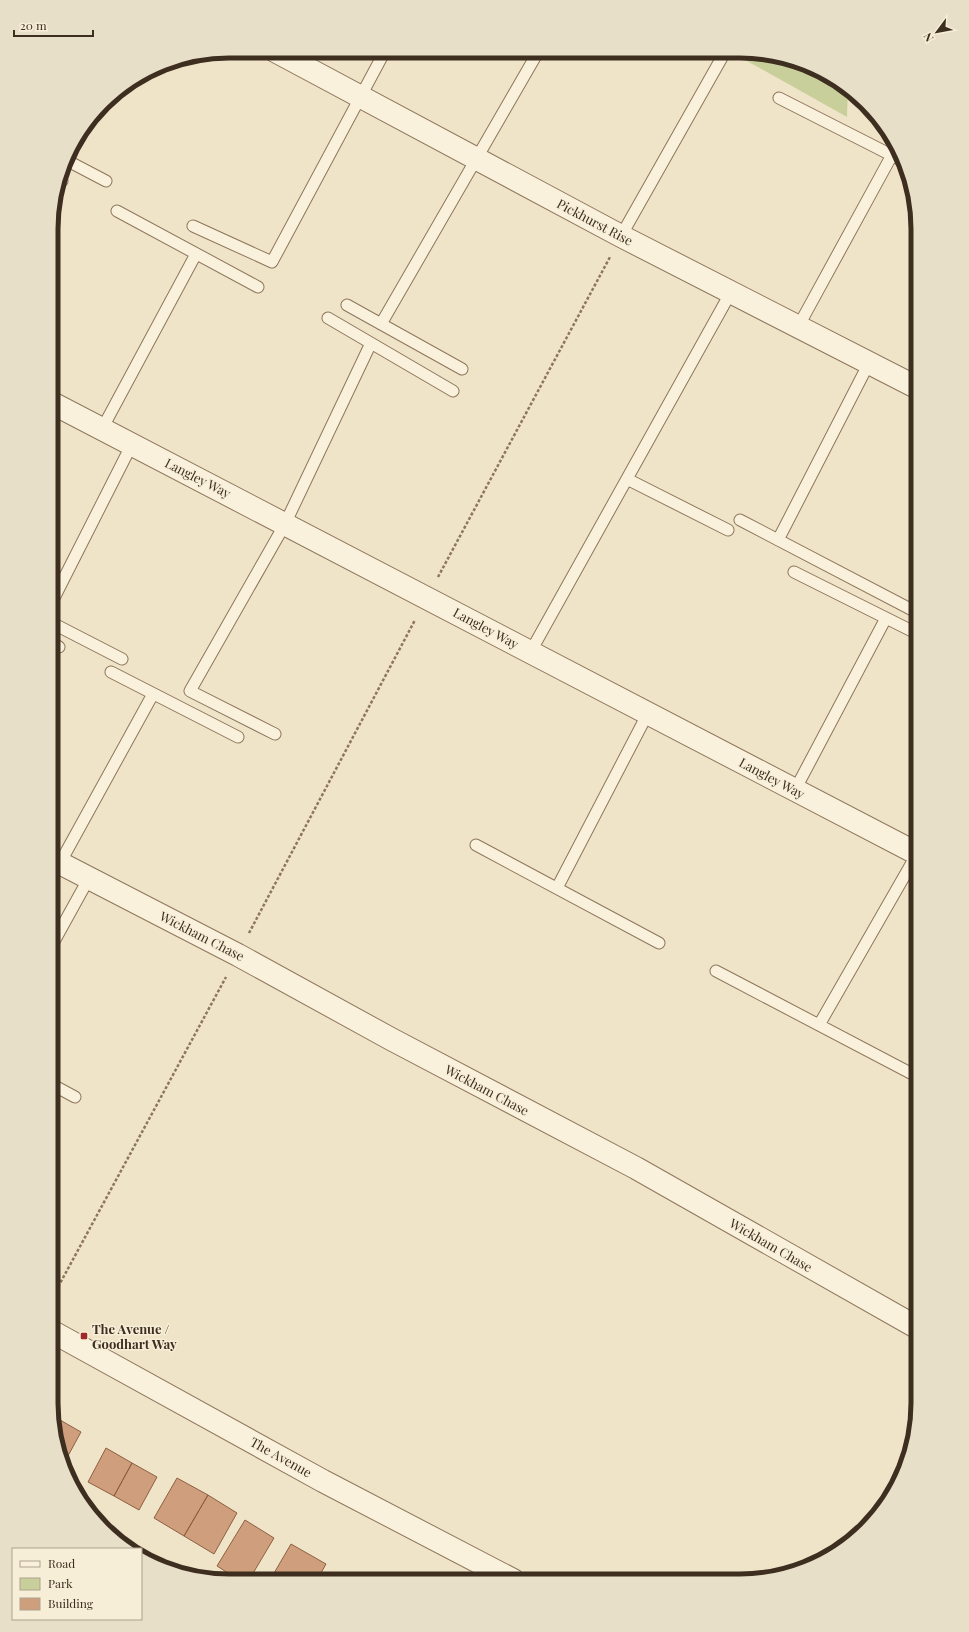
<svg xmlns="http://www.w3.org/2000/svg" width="969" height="1632" font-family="'Playfair Display',serif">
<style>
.green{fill:#c9cf9b}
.building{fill:#cf9f7d;stroke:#8d5f41}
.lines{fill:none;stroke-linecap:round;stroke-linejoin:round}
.service-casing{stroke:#8d765c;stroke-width:13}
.minor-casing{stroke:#8d765c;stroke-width:24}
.tertiary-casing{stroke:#8d765c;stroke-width:24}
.path{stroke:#8d765c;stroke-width:2.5;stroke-dasharray:3 2;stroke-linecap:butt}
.service{stroke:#faf1dc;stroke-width:11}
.minor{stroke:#faf1dc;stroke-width:22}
.tertiary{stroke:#faf1dc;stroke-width:22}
.poi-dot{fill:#9e2a2b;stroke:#f7eed8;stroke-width:1.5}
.labels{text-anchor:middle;stroke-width:3;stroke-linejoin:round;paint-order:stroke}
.street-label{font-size:13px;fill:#3d2e20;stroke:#f7eed8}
.poi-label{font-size:13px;font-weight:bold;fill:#3d2e20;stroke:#f7eed8;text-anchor:start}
.rim{fill:none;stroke:#3d2e20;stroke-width:5}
</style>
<rect width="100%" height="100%" fill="#f0e4c8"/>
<!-- green -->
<path class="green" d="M731 52 764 53 809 65 848 87 847 117Z"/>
<!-- building -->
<path class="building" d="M53 1416 81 1432 63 1465Z
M106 1448 132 1463 114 1496 88 1482Z
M132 1463 157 1477 139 1510 114 1496Z
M177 1478 208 1495 184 1536 154 1518Z
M208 1495 237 1513 214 1554 184 1536Z
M245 1520 274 1538 249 1580H239L217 1566Z
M291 1544 326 1564 317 1580H270Z
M329 1572 342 1580H324Z"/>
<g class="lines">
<!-- service casing -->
<g class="service-casing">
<path id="service" d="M779 98 905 162
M66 160 106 181
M60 180 62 181
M117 211 258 287
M193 226 272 262 385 51
M621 236 725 52
M347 305 462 369
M328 318 453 391
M381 324 538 52
M798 327 892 155
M102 429 196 254
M627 479 728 530
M740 520 918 613
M778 540 869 363
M794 572 918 634
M52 602 132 444
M52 623 122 659
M52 643 59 647
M531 651 731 292
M111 672 238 737
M275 734 190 691 285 524 371 343
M795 790 886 618
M476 845 659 943
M60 863 153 694
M557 888 648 713
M52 945 89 878
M716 971 918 1077
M819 1025 917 854
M51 1084 75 1097"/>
</g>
<!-- minor casing -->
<g class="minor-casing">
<path id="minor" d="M275 51 621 236 918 388
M52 403 918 854
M52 859 238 955 391 1039 636 1168 918 1328"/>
</g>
<!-- tertiary casing -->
<g class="tertiary-casing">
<path id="tertiary" d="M51 1331 323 1481 513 1580"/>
</g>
<!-- path -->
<path class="path" d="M438 577 610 257
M249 933 415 620
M51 1300 226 977"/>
<!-- service -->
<use href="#service" class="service"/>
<!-- minor -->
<use href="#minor" class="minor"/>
<!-- tertiary -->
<use href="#tertiary" class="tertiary"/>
</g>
<!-- markers -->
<rect class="poi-dot" x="80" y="1332" width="8" height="8" rx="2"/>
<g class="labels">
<!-- street labels -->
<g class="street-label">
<text transform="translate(595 222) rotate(28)" y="5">Pickhurst Rise</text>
<text transform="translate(198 478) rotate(27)" y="5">Langley Way</text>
<text transform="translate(486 628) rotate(28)" y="5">Langley Way</text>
<text transform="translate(772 778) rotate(28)" y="5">Langley Way</text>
<text transform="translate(202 936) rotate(27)" y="5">Wickham Chase</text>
<text transform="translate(487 1090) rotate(28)" y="5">Wickham Chase</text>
<text transform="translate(771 1245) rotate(30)" y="5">Wickham Chase</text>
<text transform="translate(281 1457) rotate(29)" y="5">The Avenue</text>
</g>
<!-- poi labels -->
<g class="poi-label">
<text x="92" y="1334">The Avenue /<tspan x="92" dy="15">Goodhart Way</tspan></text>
</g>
</g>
<!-- crop -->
<path d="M0 0H969V1632H0ZM229 58H740A171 171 0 0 1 911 229V1403A171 171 0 0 1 740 1574H229A171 171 0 0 1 58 1403V229A171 171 0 0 1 229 58Z" fill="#e8dfc9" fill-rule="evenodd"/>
<path class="rim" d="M229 58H740A171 171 0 0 1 911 229V1403A171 171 0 0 1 740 1574H229A171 171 0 0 1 58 1403V229A171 171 0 0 1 229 58Z"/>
<!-- legend -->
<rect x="12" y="1548" width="130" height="72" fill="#f7eed8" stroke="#ada18e"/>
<rect x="20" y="1561" width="20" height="6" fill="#faf1dc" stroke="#ada18e"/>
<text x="48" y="1568" font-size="12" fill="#3d2e20">Road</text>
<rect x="20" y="1578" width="20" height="12" fill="#c9cf9b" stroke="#ada18e"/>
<text x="48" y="1588" font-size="12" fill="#3d2e20">Park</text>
<rect x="20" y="1598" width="20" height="12" fill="#cf9f7d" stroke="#ada18e"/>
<text x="48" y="1608" font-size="12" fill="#3d2e20">Building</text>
<!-- north arrow -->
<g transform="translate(937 32) rotate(238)" stroke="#f7eed8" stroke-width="3" paint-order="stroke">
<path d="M0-3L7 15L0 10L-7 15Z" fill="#3d2e20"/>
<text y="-6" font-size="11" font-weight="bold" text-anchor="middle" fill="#3d2e20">N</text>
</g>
<!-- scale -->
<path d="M14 30v6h79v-6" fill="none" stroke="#3d2e20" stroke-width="2"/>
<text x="20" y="30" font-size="12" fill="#3d2e20" stroke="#f7eed8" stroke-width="3" paint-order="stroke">20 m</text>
</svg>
